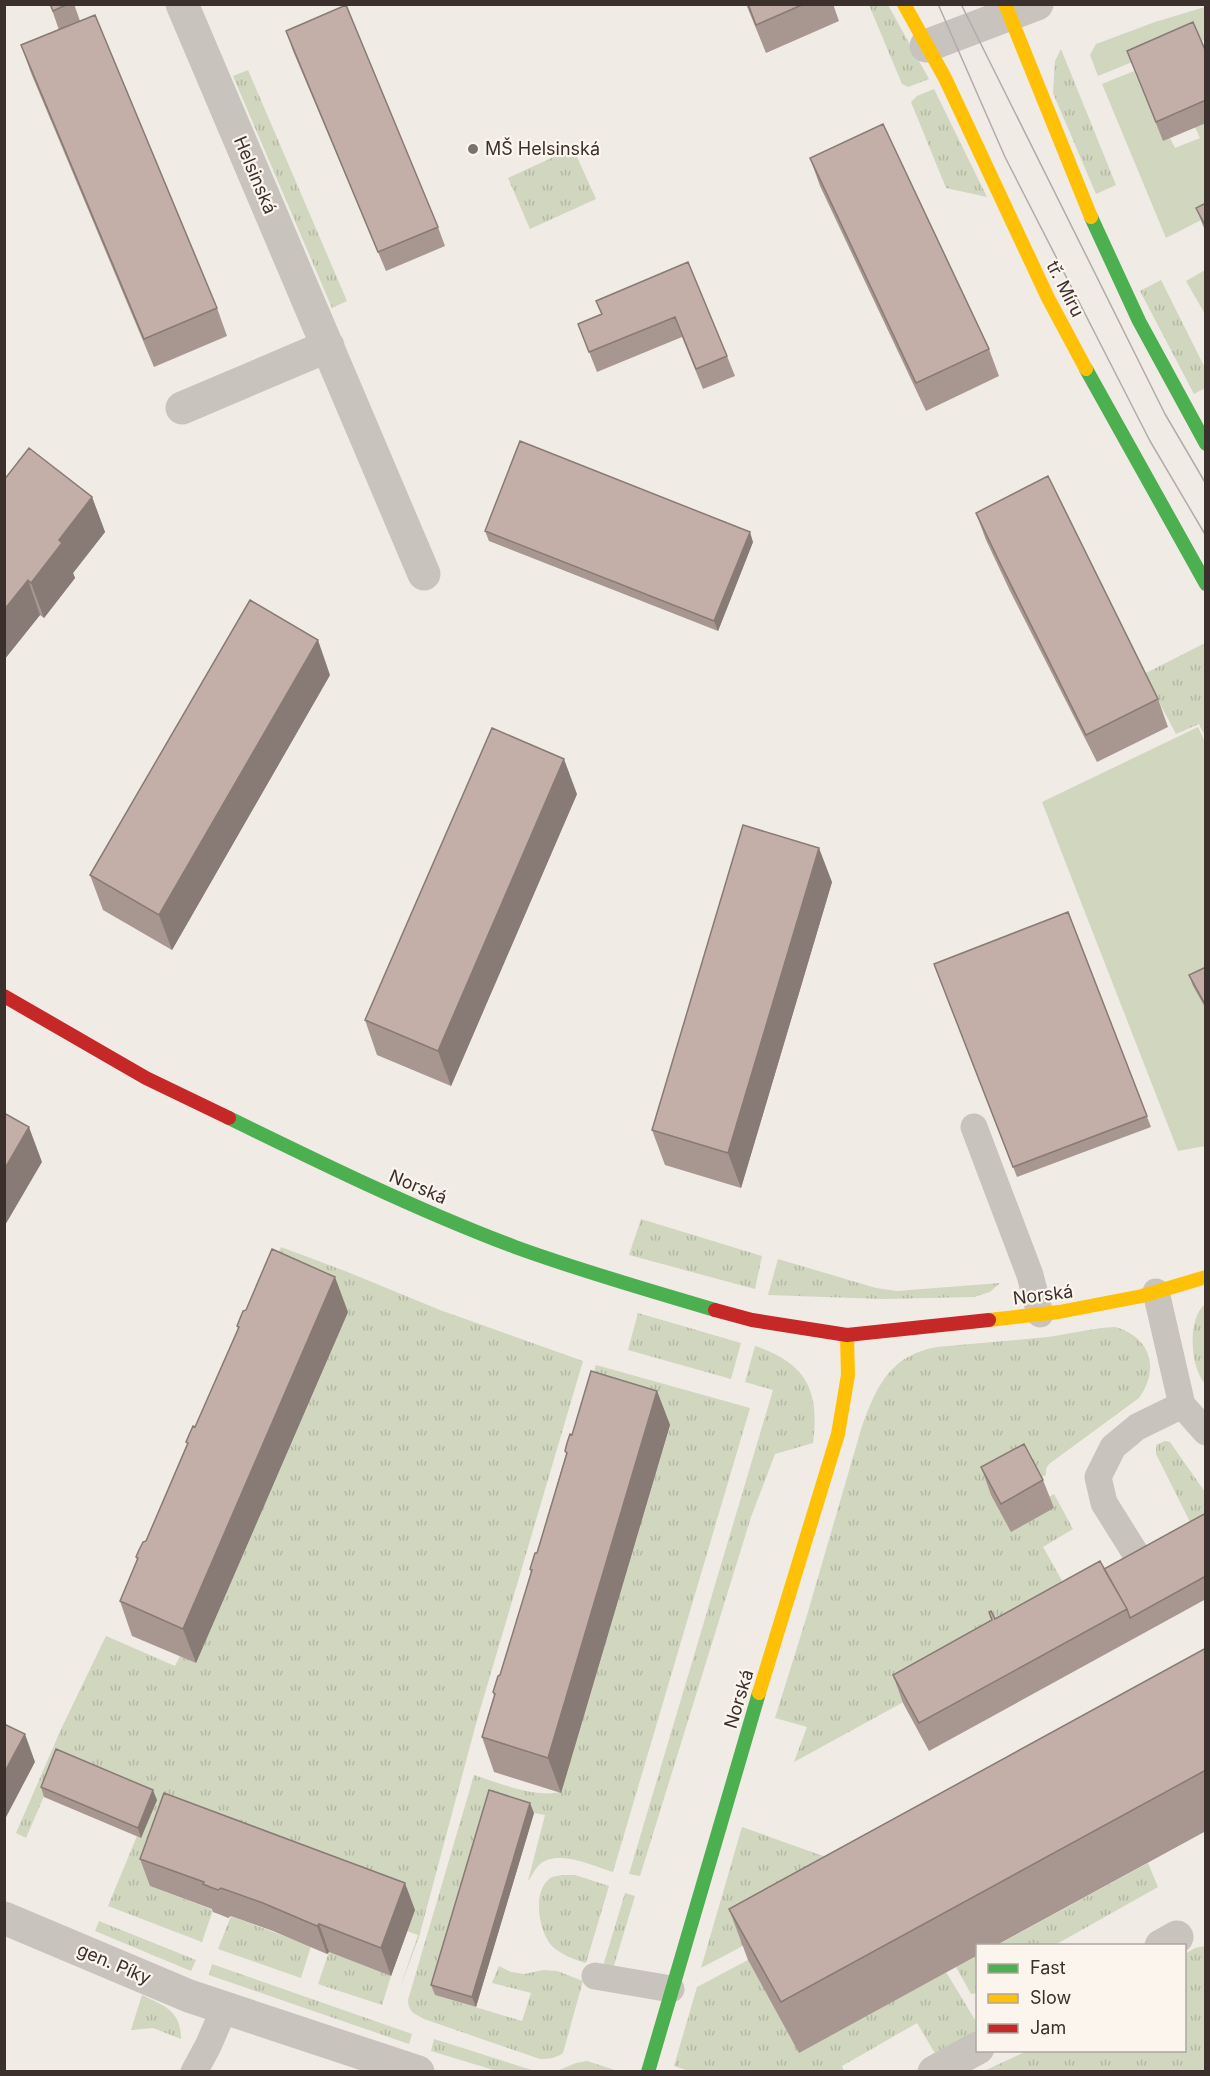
<svg xmlns="http://www.w3.org/2000/svg" width="1210" height="2076" font-family="Inter,sans-serif">
<style>
.grass{fill:url(#grass-tufts)}
.garden{fill:#d1d6bf}
.lines{fill:none;stroke-linecap:round;stroke-linejoin:round}
.lane{stroke:#c9c3be;stroke-width:27}
.street{stroke:#c9c3be;stroke-width:33}
.fast{stroke:#4caf50;stroke-width:14}
.slow{stroke:#ffc107;stroke-width:14}
.jam{stroke:#c62828;stroke-width:14}
.tram{stroke:#b1aca8;stroke-width:1.5}
.wall{fill:#a89690}
.shaded-wall{fill:#887a75}
.building{fill:#c3afa7;stroke:#887a75;stroke-width:1.5}
.poi-dot{fill:#7a716c;stroke:#fbf5ee;stroke-width:2}
.labels{text-anchor:middle;stroke-width:4.5;stroke-linejoin:round;paint-order:stroke}
.poi-label{font-size:18px;fill:#3b302b;stroke:#fbf5ee;text-anchor:start}
.street-label{font-size:18px;fill:#3b302b;stroke:#fbf5ee}
</style>
<defs>
<pattern id="grass-tufts" width="24" height="20" patternUnits="userSpaceOnUse" patternTransform="scale(1.5)"><rect width="24" height="20" fill="#d1d6bf"/><path d="M3 7l-1-3M5 7V3M7 7l1-3M15 17l-1-3M17 17v-4M19 17l1-3" fill="none" stroke="#b4b8a4"/></pattern>
</defs>
<rect width="100%" height="100%" fill="#f0ebe5"/>
<!-- grass -->
<path class="grass" d="M869 5H888L929 79 908 87 902 84Z
M1061 49 1116 185 1096 194 1053 93 1055 61Z
M248 70 347 301 332 308 233 76Z
M934 89 987 197 946 188 911 102 917 96Z
M573 148 596 199 530 229 508 178Z
M1161 280 1205 368V388L1194 394 1140 291Z
M1205 643V736L1199 724 1176 734 1144 674Z
M641 1219 762 1256 755 1289 629 1255Z
M281 1247 345 1271 440 1310 583 1361 477 1720 419 1937 400 1988 418 1935 407 1931 415 1910 150 1886 213 1910 202 1942 108 1906 137 1836 60 1759 26 1838 16 1833 62 1727 106 1636 175 1666 180 1656 196 1663 348 1312 254 1305Z
M778 1259 876 1288 897 1291 1000 1283 990 1292 974 1297 883 1299 768 1295Z
M1205 1304V1384C1190 1367 1187 1319 1205 1304Z
M638 1313 741 1343 731 1379 628 1350Z
M1115 1327C1151 1337 1160 1369 1139 1398L1049 1464 1046 1469V1475L1038 1479 1011 1531 1053 1508 1047 1498 1054 1494 1073 1529 1043 1547 1077 1607 794 1762 807 1727 775 1718 805 1622 862 1426C877 1385 891 1355 937 1347L1048 1337 1101 1328Z
M755 1346C806 1363 820 1390 813 1443L775 1454 751 1517 640 1876 629 1874 773 1390 745 1382Z
M596 1365 750 1408 613 1872C594 1866 556 1848 539 1865 535 1869 532 1876 528 1881L545 1815 534 1813 435 1995 522 2021 531 1993 492 1983 499 1966 511 1972 524 1974 544 1970 557 1971 583 1981 563 2053C556 2058 549 2059 540 2059L424 2019C415 2014 408 2012 408 2000L474 1775C500 1783 533 1798 561 1792L670 1426 565 1464Z
M1165 1441 1170 1442 1205 1492V1537L1199 1540 1156 1454V1445Z
M742 1827 868 1872 775 1929 701 1968Z
M1148 1863 1158 1887 1055 1945 996 1946Z
M562 1875H575L609 1886 586 1963C573 1959 562 1955 552 1946 539 1932 532 1893 549 1879 553 1876 557 1876 562 1875Z
M625 1893 635 1896 613 1969 603 1966Z
M231 1916 311 1946 301 1978 218 1949Z
M99 1921 196 1960 191 1971 95 1931Z
M1205 1946V2071H984L1027 2051 1184 2050 1185 1954 1195 1948Z
M329 1952 391 1976 382 2005 318 1984Z
M977 1955V1993L971 1994 956 1967Z
M748 1960 799 2052 946 1972 977 2023V2031L936 2055 917 2023 842 2066 844 2071 692 2072 674 2066 697 1987Z
M212 1964 412 2034 409 2044 209 1975Z
M142 1995C164 2006 181 2010 181 2039L153 2028 131 2030Z
M434 2039 535 2071H497L431 2051Z
M587 2061 615 2070 614 2072 557 2071 576 2063Z"/>
<!-- garden -->
<path class="garden" d="M1205 7V40L1162 50 1098 76 1090 55 1096 44 1155 22Z
M1134 71 1163 140 1170 138 1175 148 1200 138 1195 127 1205 123V218L1166 238 1102 84Z
M1205 270V314L1186 281Z
M1198 727 1205 742V1146L1178 1151 1042 802Z"/>
<g class="lines">
<!-- lane -->
<path class="lane" d="M974 1127 1030 1275 1040 1314
M1156 1292 1182 1405 1206 1432
M1139 1559 1104 1503 1098 1477 1113 1447 1137 1427 1182 1405
M595 1976 671 1989
M194 2072 208 2046 224 2009"/>
<!-- street -->
<path class="street" d="M182 4 424 574
M926 46 1037 4
M182 408 328 346
M4 1918 189 1996 418 2072
M1161 1946 1177 1937
M934 2072 978 2048"/>
<!-- fast -->
<path class="fast" d="M1091 217 1139 321 1206 444
M1086 369 1206 584
M229 1118C323 1164 417 1210 515 1247 581 1271 648 1290 715 1310
M648 2072 759 1693"/>
<!-- slow -->
<path class="slow" d="M904 4 945 78 1048 298 1086 369
M1005 4 1091 217
M989 1320 1059 1312 1142 1296 1206 1277
M759 1693 838 1434 848 1375 847 1335"/>
<!-- jam -->
<path class="jam" d="M4 996 146 1078 229 1118
M715 1310 752 1320 847 1335 989 1320"/>
<!-- tram -->
<path class="tram" d="M938 4 1005 157 1150 441 1206 536
M961 4 1165 414 1206 484"/>
</g>
<!-- wall -->
<path class="wall" d="M50 4H74L80 21 217 308 227 336 154 367 31 73 21 45 59 30Z
M746 4H833L839 21 766 53Z
M286 31 438 227 445 246 386 271 293 51Z
M1127 51 1206 52V123L1163 141Z
M810 158 989 349 999 376 926 411 820 186Z
M1206 203V233L1196 208Z
M688 262 727 356 735 376 703 389 682 337 597 372 578 324 601 314 596 301Z
M4 480 92 497 105 532 73 573 75 578 44 618 40 615 4 660Z
M976 513 1158 699 1168 727 1097 762 1010 591 986 540Z
M485 531 753 542 718 631 489 541Z
M330 675 172 950 103 910 90 875Z
M577 794 451 1086 377 1055 365 1020Z
M832 882 741 1188 665 1165 652 1130Z
M1068 912 1151 1127 1017 1177 934 964Z
M1206 967V1009L1193 986 1189 975Z
M348 1312 196 1663 132 1636 120 1601 137 1560 136 1557 146 1541 187 1444 186 1442 195 1427 238 1329 237 1326Z
M657 1391 670 1425 561 1793 494 1772 482 1737 494 1696 493 1692 500 1675 531 1573 530 1569 537 1553 566 1454 565 1451 572 1435Z
M981 1467 1043 1480 1054 1508 1011 1532 991 1495Z
M1206 1513V1599L929 1751 903 1703 893 1675 1104 1569Z
M1206 1648V1831L995 1946H978V1955L799 2053 748 1960 729 1909Z
M41 1787 157 1800 141 1838 44 1797Z
M534 1813 476 2007 435 1995 431 1985Z
M140 1859 415 1910 391 1976 329 1952 327 1954 273 1931 231 1916 228 1918 221 1915 213 1912 212 1909 150 1886Z"/>
<!-- shaded-wall -->
<path class="shaded-wall" d="M92 497 105 532 73 573 75 578 44 618 31 583 59 540Z
M750 532 753 542 718 631 714 621Z
M28 580 40 615 4 660V610Z
M318 640 330 675 172 950 159 915Z
M564 759 577 794 451 1086 438 1051Z
M819 848 832 882 741 1188 728 1153Z
M29 1127 42 1162 4 1227V1170Z
M335 1277 348 1312 196 1663 183 1629Z
M657 1391 670 1425 561 1793 548 1758Z
M25 1734 35 1762 4 1821V1773Z
M153 1790 157 1800 141 1838 138 1828Z
M530 1803 534 1813 476 2007 472 1997Z
M405 1883 415 1910 391 1976 381 1948Z
M319 1924 329 1952 327 1954 317 1926Z"/>
<!-- building -->
<path class="building" d="M50 4H68L53 11Z
M748 4H804L756 25Z
M346 5 438 227 378 252 286 31Z
M95 15 217 308 144 339 21 45Z
M1193 22 1206 52V100L1156 122 1127 51Z
M883 124 989 349 916 383 810 158Z
M1206 203V227L1196 208Z
M688 262 727 356 696 369 675 317 589 352 578 324 602 314 596 301Z
M520 441 750 532 714 621 485 531Z
M29 448 92 497 59 540 62 543 31 583 28 580 4 610V480Z
M1048 476 1158 699 1086 735 1000 563 976 513Z
M250 600 318 640 159 915 90 875Z
M492 728 564 759 438 1051 365 1020Z
M743 825 819 848 728 1153 652 1130Z
M1068 912 1147 1116 1013 1167 934 964Z
M1206 967V1006L1189 975Z
M4 1113 29 1127 4 1170Z
M272 1249 335 1277 183 1629 120 1601 138 1558 136 1557 139 1550 143 1542 146 1541 188 1443 186 1442 193 1426 195 1427 239 1327 237 1326 243 1311 246 1310Z
M591 1371 657 1391 548 1758 482 1737 495 1694 493 1692 498 1676 500 1675 532 1570 530 1569 535 1553H537L567 1453 565 1451 567 1443 570 1434 572 1435Z
M1024 1444 1043 1480 1001 1504 981 1467Z
M1206 1513V1576L1130 1618 1127 1609 1104 1569Z
M1100 1561 1127 1609 919 1723 893 1675 992 1620 989 1612 991 1611 995 1619Z
M1206 1648V1770L781 2002 729 1909Z
M4 1724 25 1734 4 1773Z
M56 1749 153 1790 138 1828 41 1787Z
M489 1790 530 1803 472 1997 431 1985Z
M164 1793 405 1883 381 1948 319 1924 317 1926 263 1903 221 1888 218 1890 210 1887 203 1884 204 1882 140 1859Z"/>
<!-- markers -->
<circle class="poi-dot" cx="473" cy="149" r="6"/>
<g class="labels">
<!-- poi labels -->
<g class="poi-label">
<text x="485" y="155">MŠ Helsinská</text>
</g>
<!-- street labels -->
<g class="street-label">
<text transform="translate(255 175) rotate(67)" y="6">Helsinská</text>
<text transform="translate(1065 289) rotate(63)" y="6">tř. Míru</text>
<text transform="translate(418 1187) rotate(23)" y="6">Norská</text>
<text transform="translate(1043 1295) rotate(-7)" y="6">Norská</text>
<text transform="translate(739 1699) rotate(-73)" y="6">Norská</text>
<text transform="translate(114 1964) rotate(23)" y="6">gen. Píky</text>
</g>
</g>
<!-- border -->
<rect width="1210" height="2076" fill="none" stroke="#3b302b" stroke-width="12"/>
<!-- legend -->
<rect x="976" y="1944" width="210" height="108" fill="#fbf5ee" stroke="#aea6a0" stroke-width="1.5"/>
<rect x="988" y="1964" width="30" height="9" fill="#4caf50" stroke="#aea6a0" stroke-width="1.5"/>
<text x="1030" y="1974" font-size="18" fill="#3b302b">Fast</text>
<rect x="988" y="1994" width="30" height="9" fill="#ffc107" stroke="#aea6a0" stroke-width="1.5"/>
<text x="1030" y="2004" font-size="18" fill="#3b302b">Slow</text>
<rect x="988" y="2024" width="30" height="9" fill="#c62828" stroke="#aea6a0" stroke-width="1.5"/>
<text x="1030" y="2034" font-size="18" fill="#3b302b">Jam</text>
</svg>
